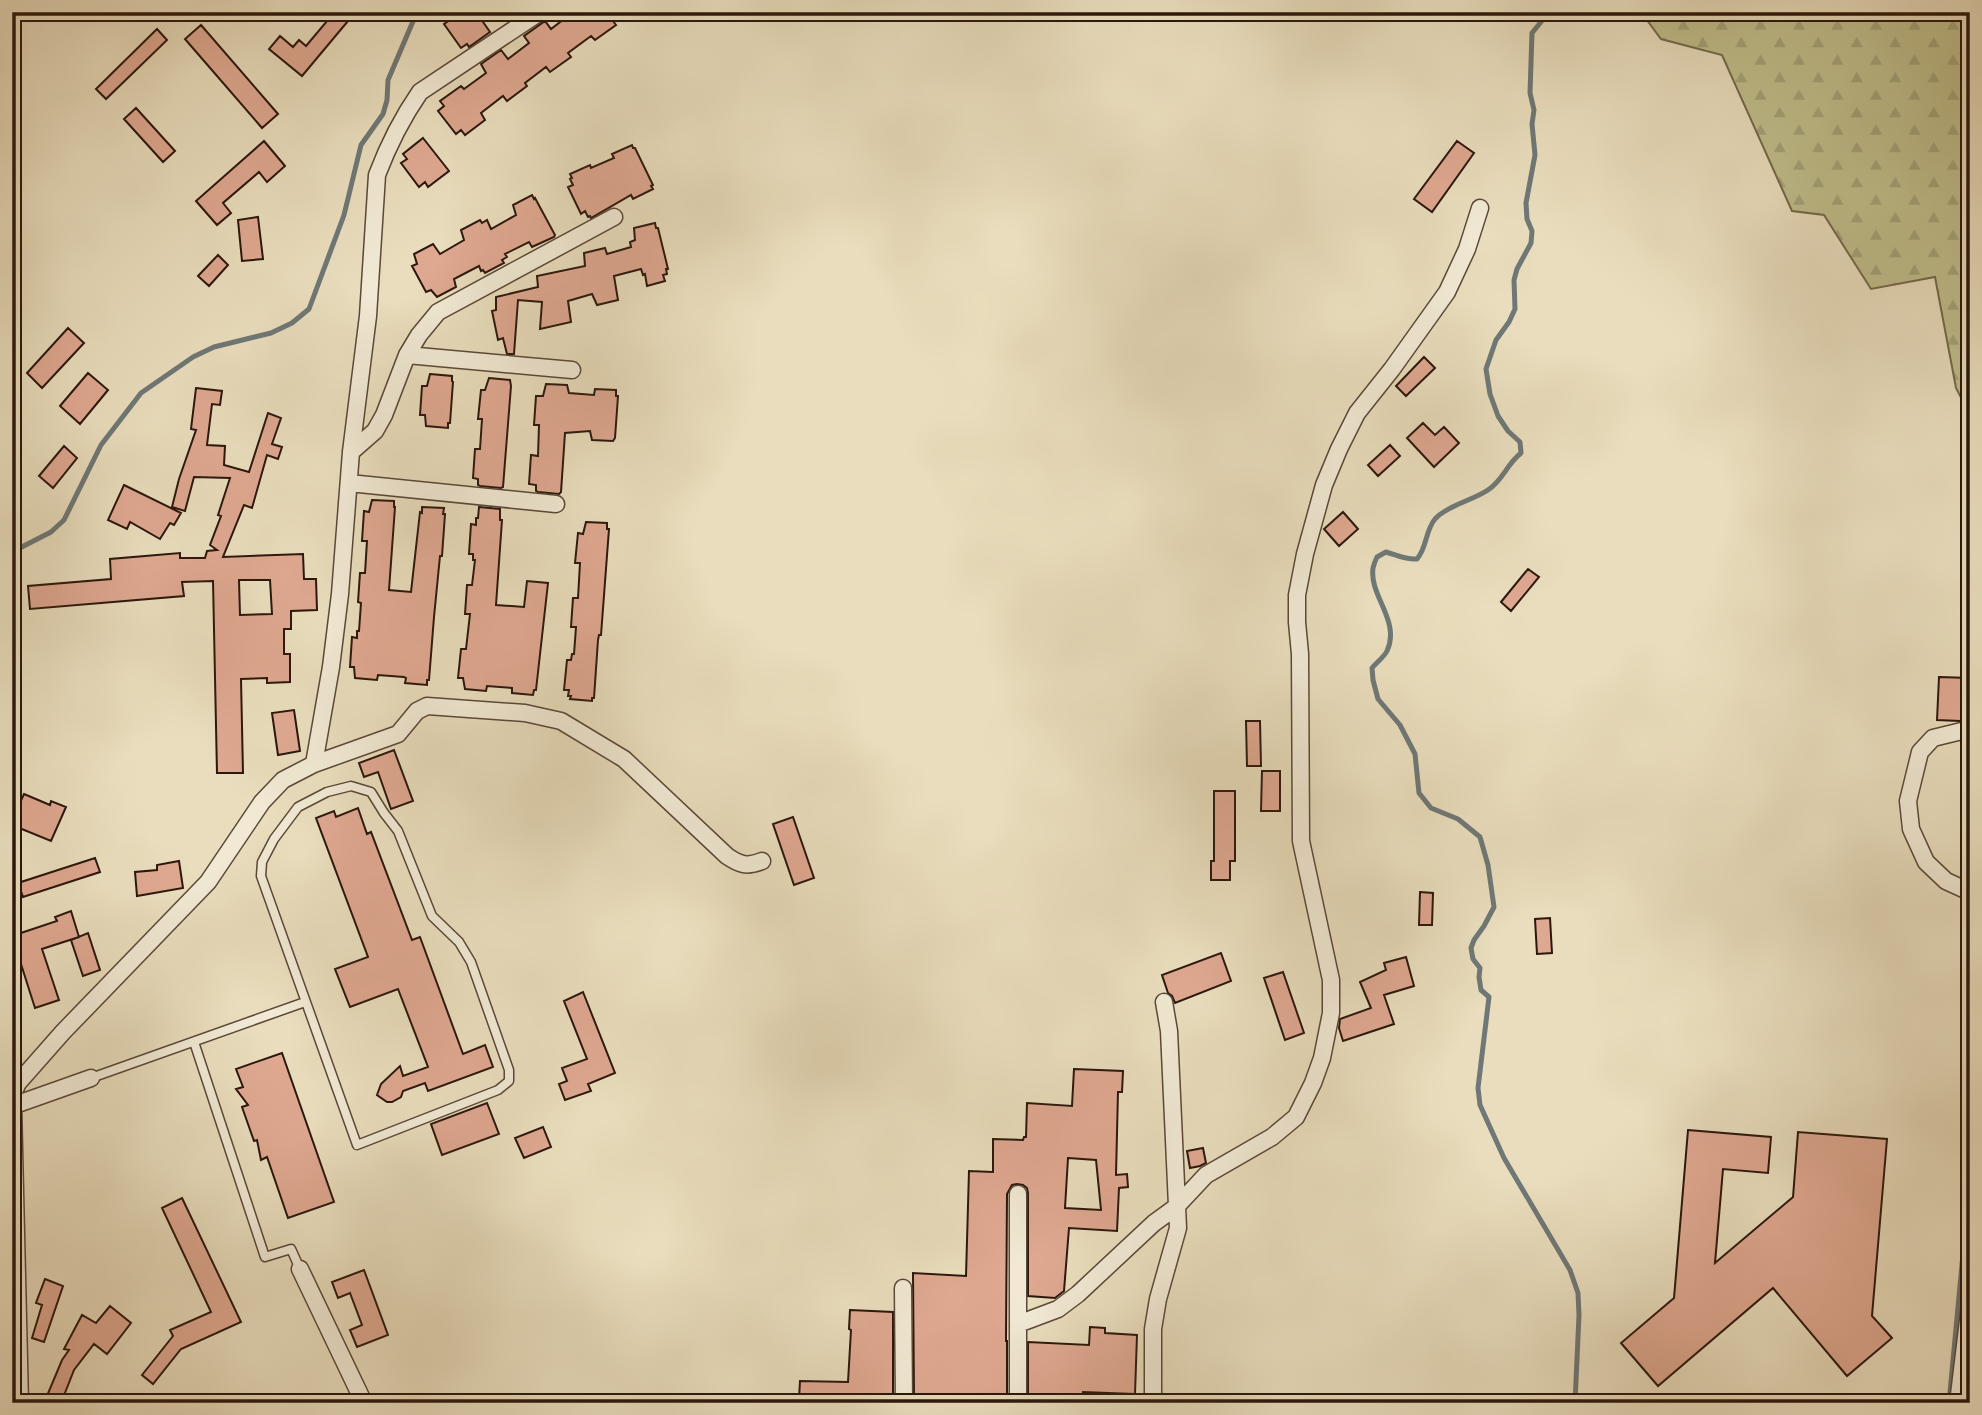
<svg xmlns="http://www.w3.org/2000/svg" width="1982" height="1415" font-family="'IM FELL French Canon',serif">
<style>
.forest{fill:url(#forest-firs);stroke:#756a4c;stroke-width:2}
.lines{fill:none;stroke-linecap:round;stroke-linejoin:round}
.stream{stroke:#6f7876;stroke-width:5}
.building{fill:#dfa891;stroke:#2b170c;stroke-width:2;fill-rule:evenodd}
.lane-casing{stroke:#5a4838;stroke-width:11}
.street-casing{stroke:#5a4838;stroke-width:19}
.lane{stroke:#f1e9d4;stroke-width:8}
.street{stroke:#f1e9d4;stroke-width:16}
</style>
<defs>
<pattern id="forest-firs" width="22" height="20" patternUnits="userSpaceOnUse" patternTransform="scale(1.75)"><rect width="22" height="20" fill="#bfbe8c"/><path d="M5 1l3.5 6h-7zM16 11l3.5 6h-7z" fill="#a4a378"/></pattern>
</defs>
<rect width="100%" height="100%" fill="#e9ddbd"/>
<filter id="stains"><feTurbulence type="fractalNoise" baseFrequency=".00286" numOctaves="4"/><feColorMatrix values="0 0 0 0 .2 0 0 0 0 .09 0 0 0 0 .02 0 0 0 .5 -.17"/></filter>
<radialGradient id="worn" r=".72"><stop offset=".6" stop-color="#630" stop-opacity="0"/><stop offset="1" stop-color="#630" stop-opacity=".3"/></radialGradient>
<!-- forest -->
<path class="forest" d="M1641 12H1970V415L1956 388 1935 277 1871 289 1824 215 1792 211 1722 55 1661 39Z"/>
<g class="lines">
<!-- stream -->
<path class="stream" d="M1549 12 1532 33 1530 93 1534 110 1532 124 1535 155 1526 203 1527 219 1532 231 1531 243 1517 269 1514 280 1515 309 1509 322 1496 340 1486 369 1490 394 1498 416 1508 431 1520 442 1521 453C1506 465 1504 479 1488 490 1473 500 1447 506 1435 519 1425 531 1427 548 1417 559 1406 560 1397 555 1386 552L1377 557C1375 561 1374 564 1373 568 1369 596 1401 621 1387 651 1384 657 1377 662 1372 668L1373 680 1378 699 1400 725 1415 754 1419 793 1431 808 1458 819 1480 837 1488 865 1494 907 1484 926 1474 940 1471 948 1473 959 1480 968 1479 977 1481 990 1489 997 1478 1088 1480 1105 1504 1158 1570 1270 1578 1293 1579 1315 1575 1403
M12 552 51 532 64 520 101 445 141 393 193 357 214 347 271 333 292 323 309 309 344 215 361 145 383 114 387 100 388 80 417 12
M1949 1403 1966 1222"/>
</g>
<!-- building -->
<path class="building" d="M318 12H338L348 21 302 76 269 49 280 36 293 47 299 40 306 46 328 20Z
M444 12H476L490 32 469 47 467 44 461 48 444 24 450 20Z
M573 12H606L616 25 595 40 591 36 568 53 571 57 550 72 546 67 525 83 527 86 507 101 503 96 481 113 485 120 465 135 461 130 456 134 438 111 444 106 440 101 461 86 464 89 486 73 481 64 501 50 508 59 529 43 524 36 545 21 551 29Z
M201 25 278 114 262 128 185 39Z
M157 29 167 40 106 99 96 89Z
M136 108 175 151 163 162 124 119Z
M423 138 449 171 428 187 425 182 419 187 401 163 407 159 403 154Z
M264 141 285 166 267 182 259 172 223 203 231 213 217 225 196 201Z
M1457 141 1474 153 1432 212 1414 199Z
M632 145 633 148H635L653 185 651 186 653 189 633 199 631 195 591 218 590 216 588 217 585 211 581 214 568 187 573 185 570 179 572 178 570 174 590 165 591 168 614 158 612 154Z
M532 195 534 199 535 198 555 235 554 237 534 246 532 247 529 242 505 254 507 257 502 260 504 263 485 273 483 270 481 271 479 266 454 279 456 287 437 297 431 290 426 292 412 266 417 264 414 254 433 244 440 254 464 240 461 230 480 220 482 223 487 220 491 229 516 215 513 205Z
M258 217 263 259 242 261 238 220Z
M655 223 656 228H658L668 269H666L667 274 663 275 665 281 647 286 645 274 643 275 641 269 614 276 618 300 597 305 592 294 568 301 571 322 540 329 542 302 518 300 514 354H507L503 338 498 340 492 311 496 310V297L538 287 537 276 585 266 584 253 605 248 607 254 631 247 630 242 635 240 634 228Z
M218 255 228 265 209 286 198 276Z
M68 328 84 343 42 388 27 373Z
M1424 357 1435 368 1406 396 1396 386Z
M88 373 108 390 80 424 60 406Z
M430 374 452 376V381L453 382 450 423H448V428L426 426 425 415H420L422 386H427Z
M489 378 510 380 511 386 503 487 501 488 480 486 478 485V479L473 478 475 449H480L482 419H478L481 390H485Z
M546 384 567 385 569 393 594 395 595 389 616 390V396H618L615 438 613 441 592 440 590 431 565 433 561 492 559 494 538 492 536 491V485L529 484 531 455 538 456 539 425H534L536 396H543Z
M196 388 222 391 220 405 212 404 207 445 225 446 224 465 249 472 268 413 281 418 272 444 282 447 278 459 267 455 252 508 244 505 223 557 303 554 304 579H316L317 610 291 611V629H284V654H290V682L267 683V678L241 679 243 773H217L213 581 182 582 184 596 30 609 28 586 111 579 110 559 180 553V558H205L207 551 217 550 210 545 221 516 218 515 230 478 194 477 185 511 172 507 179 479 196 430 191 429ZM239 580H270L272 614 240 615Z
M1423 423 1435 435 1444 427 1459 443 1434 467 1407 438Z
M1390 445 1400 456 1378 476 1368 465Z
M64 446 77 458 53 488 39 476Z
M124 485 181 513 174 525 170 523 160 539 130 522 127 529 108 520Z
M372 500 394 501V507H395L389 590 411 592 420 512 422 513V507L444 508 443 514H445L442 556H440L434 617 429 680H427V685L405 683 406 678 404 677 378 675 377 680 355 678 354 667H350L352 637 357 638V631H359L361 603 358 602 360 573H365L367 541H362L364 511 369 512Z
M479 507 500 509V520H502L496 605 524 607 527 581 548 583 536 690H534L533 695 512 693V688L487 686 486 691 465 689 463 678H458L461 649H466L470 614H465L467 585H472L475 560H473V554H469L471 524 476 525V518H478Z
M1343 512 1358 529 1339 546 1324 529Z
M586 522 607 523V529H609L601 635H599L598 640 594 698H592V701L570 699 571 696H568L569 690H564L567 660H571L572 654H574L576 627H571L573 598H578L580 563H575L578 533 583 534Z
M1528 569 1539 577 1511 611 1501 602Z
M1939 677 1970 678V719L1960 721 1937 720Z
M294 710 300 751 278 755 272 713Z
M1246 721H1260L1261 766H1247Z
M394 750 413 801 391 809 378 772 364 777 359 763Z
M1262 771H1280V811H1261Z
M1214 791H1235V861H1230V880H1211V861H1214Z
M24 794 50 805 51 801 66 807 51 841 12 825V820Z
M358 808 367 834 371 832 412 940 420 937 463 1054 485 1045 493 1067 428 1091 425 1083 403 1091 401 1097 392 1102H387L377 1095 381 1084 400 1066 403 1076 428 1067 398 989 350 1007 335 969 368 957 316 818 334 811 336 817Z
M793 817 814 878 794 885 773 824Z
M95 858 100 872 23 897 18 883Z
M179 861 183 888 137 896 135 872 157 870V865Z
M1420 892 1433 893 1432 925H1419Z
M71 911 79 937 42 949 59 1000 35 1008 12 936 57 921 55 917Z
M1550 918 1552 953 1537 954 1535 919Z
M88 933 100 970 83 976 71 940Z
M1221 953 1231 981 1175 1003 1172 996 1168 993 1162 975Z
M1406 957 1414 986 1384 995 1394 1024 1343 1041 1339 1028 1340 1019 1371 1008 1360 982 1386 970 1384 963Z
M1283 972 1304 1033 1285 1040 1264 978Z
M583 992 615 1073 588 1084 591 1091 565 1100 559 1084 567 1081 562 1068 587 1059 564 1001Z
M282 1053 334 1202 288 1218 267 1157 261 1160 257 1140 254 1141 242 1107 248 1105 236 1089 243 1087 236 1069Z
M1074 1069 1123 1071 1122 1092H1118L1116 1175 1127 1174 1128 1187 1119 1188 1117 1231 1069 1228 1064 1291 1055 1298 1028 1296V1193L1027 1188 1023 1185 1017 1184 1012 1185 1007 1194 1006 1341H1007V1400L958 1398V1401L914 1399 913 1273 966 1276 969 1171 993 1172V1139L1023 1140 1024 1137H1026L1027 1103 1072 1106ZM1068 1158 1096 1160 1101 1210 1065 1208Z
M487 1103 499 1134 442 1155 431 1124Z
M543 1127 551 1147 524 1158 515 1138Z
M1688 1130 1771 1137 1768 1173 1723 1169 1715 1263 1793 1197 1798 1132 1887 1139 1872 1316 1892 1338 1847 1376 1773 1288 1658 1386 1621 1343 1674 1298Z
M1203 1148 1206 1163 1200 1166 1190 1168 1187 1151Z
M182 1198 241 1322 181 1349 153 1384 142 1375 173 1336 170 1330 211 1312 162 1208Z
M364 1270 388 1335 357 1347 350 1330 362 1325 350 1293 338 1298 332 1282Z
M45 1279 63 1286 44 1342 32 1338 42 1305 36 1303Z
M110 1306 131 1323 107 1354 94 1344 74 1370 61 1403H44L62 1360 69 1350 64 1349 82 1315 96 1323Z
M850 1310 893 1312V1397L892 1401 799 1399 800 1381 848 1382 851 1330 849 1329Z
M1090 1327 1105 1328V1333L1137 1335 1135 1394 1083 1392V1403L1028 1400V1342L1089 1345Z"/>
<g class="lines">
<!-- lane casing -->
<g class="lane-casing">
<path id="lane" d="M351 786 371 792 384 813 398 831 432 916 459 942 471 962 509 1070V1081L498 1090 357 1145 261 876 262 862 274 839 298 807 327 792Z
M194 1042 265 1257 291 1249 300 1269
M91 1078 305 1002"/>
</g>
<!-- street casing -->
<g class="street-casing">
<path id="street" d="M407 355 572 370
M351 452 375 431 384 415 407 355 419 335 438 312 614 217
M349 483 556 504
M1970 729 1933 738 1920 752 1908 801 1911 829 1926 862 1946 881 1970 892
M314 764 331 667 340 594 351 452 368 316 377 175C388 146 402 118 420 92L540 12
M12 1096 18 1083 63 1032 208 882 262 802 283 780 314 764 398 734 417 711 427 706 525 713 561 721 624 759 727 856C740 865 747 867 762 861
M12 1106 91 1078
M13 1106 20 1403
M1018 1194V1403
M300 1269 364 1403
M903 1288 904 1403
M1018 1324 1058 1309 1078 1294 1154 1223 1176 1207 1206 1175 1272 1137 1296 1117 1313 1083 1322 1058 1331 1013V980L1301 841 1300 654 1297 622V595L1305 554 1324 485 1339 449 1357 413 1392 369 1447 292 1467 249 1480 208
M1153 1403V1329L1158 1299 1178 1228 1169 1031 1164 1002
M1958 1403 1970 1304"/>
</g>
<!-- lane -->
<use href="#lane" class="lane"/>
<!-- street -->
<use href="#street" class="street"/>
</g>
<!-- margin -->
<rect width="1982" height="1415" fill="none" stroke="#e9ddbd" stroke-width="42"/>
<rect x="14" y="14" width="1954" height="1387" fill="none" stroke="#2b170c" stroke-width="3.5"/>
<rect x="21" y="21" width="1940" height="1373" fill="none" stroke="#2b170c" stroke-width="2"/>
<rect width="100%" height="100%" filter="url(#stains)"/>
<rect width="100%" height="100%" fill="url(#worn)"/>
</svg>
